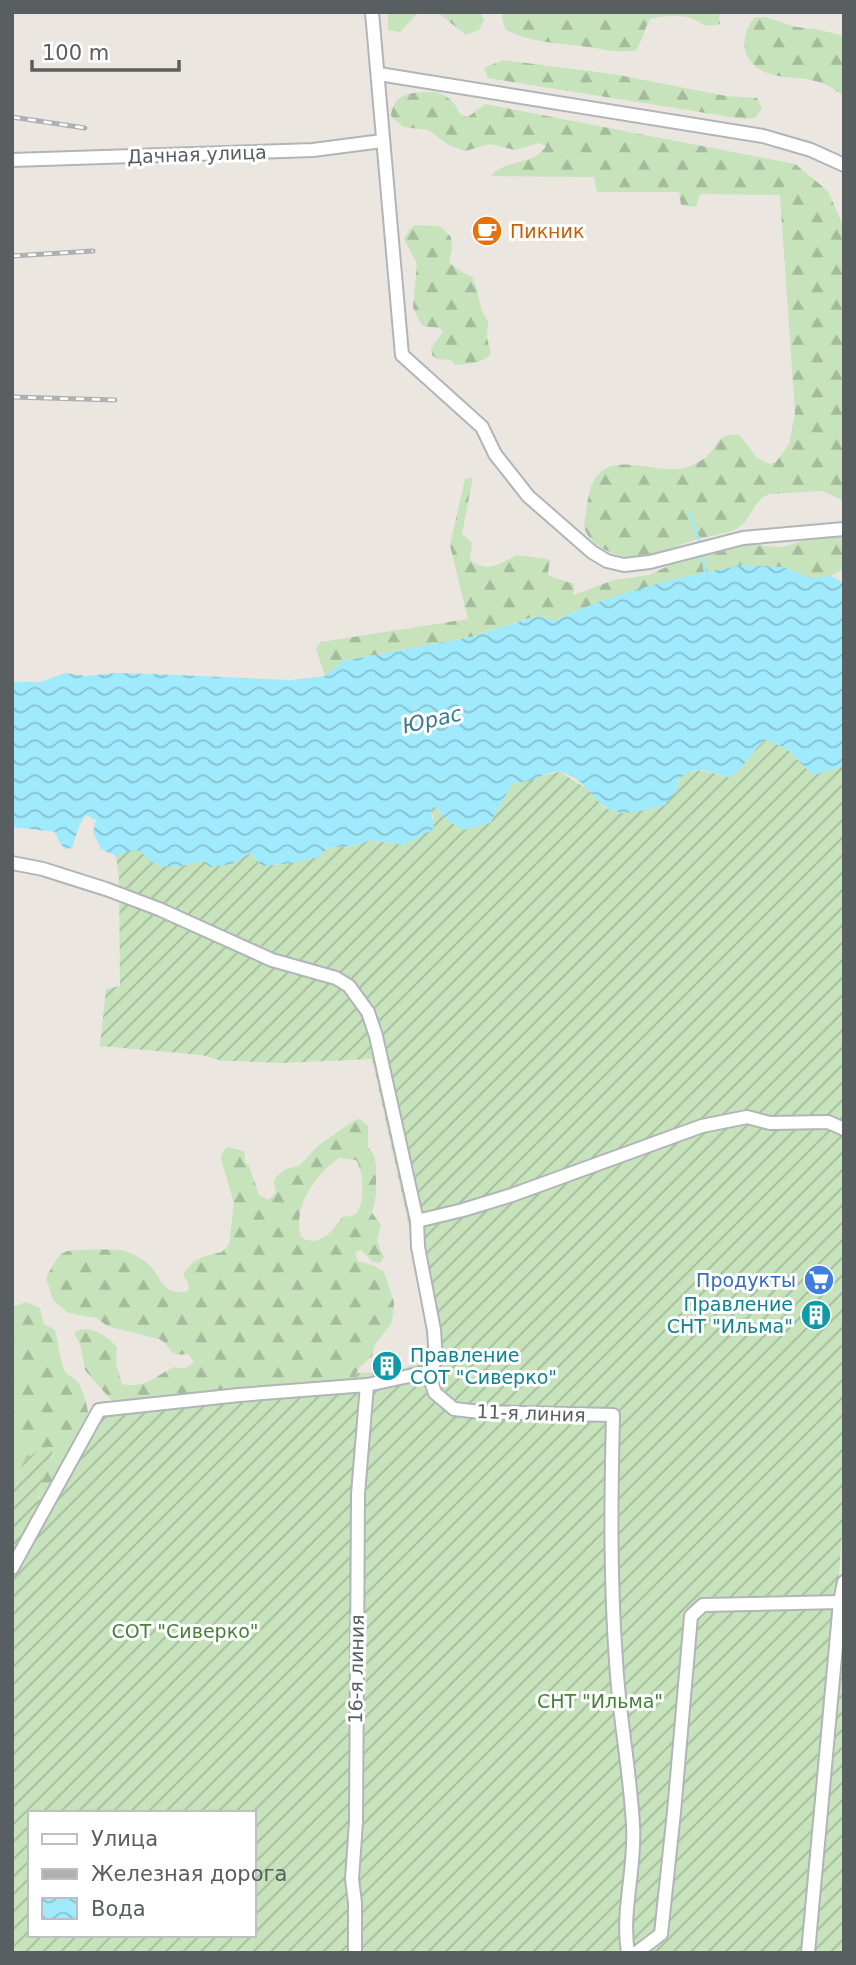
<svg xmlns="http://www.w3.org/2000/svg" width="856" height="1965" font-family="'DejaVu Sans',sans-serif">
<style>
.forest{fill:url(#forest-firs);fill-rule:evenodd}
.garden{fill:url(#garden-furrows);fill-rule:evenodd}
.water{fill:url(#water-waves)}
.lines{fill:none;stroke-linecap:round;stroke-linejoin:round}
.stream{stroke:#9feafc;stroke-width:2.5}
.minor-casing{stroke:#b1b5b8;stroke-width:16}
.minor{stroke:#fff;stroke-width:12}
.rail-casing{stroke:#afb0b1;stroke-width:5}
.rail{stroke:#fff;stroke-width:2.5;stroke-dasharray:8;stroke-linecap:butt}
.labels{text-anchor:middle;stroke-width:6;stroke-linejoin:round;paint-order:stroke}
.street-label{font-size:19px;fill:#595e61;stroke:#fff}
.food-label{font-size:19px;fill:#c56008;stroke:#fff;text-anchor:start}
.shop-label{font-size:19px;fill:#366cbe;stroke:#fff;text-anchor:end}
.culture-label{font-size:19px;fill:#0d838f;stroke:#fff;text-anchor:end}
.park-label{font-size:19px;fill:#458236;stroke:#fff}
.water-label{font-size:21px;font-style:italic;fill:#367a93;stroke:#fff}
</style>
<defs>
<pattern id="forest-firs" width="22" height="20" patternUnits="userSpaceOnUse" patternTransform="scale(1.75)"><rect width="22" height="20" fill="#c6e3bc"/><path d="M5 1l3.5 6h-7zM16 11l3.5 6h-7z" fill="#a4bb9c"/></pattern>
<pattern id="garden-furrows" width="10" height="10" patternUnits="userSpaceOnUse" patternTransform="scale(1.75)"><rect width="10" height="10" fill="#c6e3bc"/><path d="M-1 1l2-2M0 10L10 0M9 11l2-2" fill="none" stroke="#a4bb9c"/></pattern>
<pattern id="water-waves" width="16" height="10" patternUnits="userSpaceOnUse" patternTransform="scale(1.75)"><rect width="16" height="10" fill="#9feafc"/><path d="M0 5q4-4 8 0t8 0" fill="none" stroke="#85c1cf"/></pattern>
</defs>
<rect width="100%" height="100%" fill="#ebe6e0"/>
<!-- forest -->
<path class="forest" d="M388 12H419L400 32 388 30Z
M437 12H480L484 20 479 30 466 35Z
M503 12H719L720 24C701 29 703 21 687 17 675 15 662 16 650 19 644 29 643 40 636 50 617 54 599 48 581 46 556 43 529 42 506 30L502 19Z
M755 17H765L796 27 816 29 844 36V96C837 91 828 85 819 82 804 77 786 79 770 74 742 66 737 37 755 17Z
M503 60 613 74 726 96 757 98 762 108 755 118 743 119 488 78 484 68Z
M434 92C449 95 454 102 461 115L468 117 485 104 795 164 828 191 844 228V501L823 491 770 494C753 499 752 519 738 528 726 535 706 536 692 541 677 545 664 554 647 557 627 560 596 552 586 532 583 526 585 518 586 511 589 495 589 479 605 469 625 457 660 474 684 468 691 466 702 461 707 456 721 443 716 433 740 435L757 458 770 464 776 462 789 444 795 413 780 195 700 194 696 207 681 205 679 192H597L594 177 491 176C506 158 533 167 546 146L539 143 515 150 490 144 465 151 449 145 428 130 403 127 391 116C393 92 414 92 434 92Z
M415 225 440 226 451 237 452 248 449 262 460 271 472 277C480 291 478 309 488 321L487 338 491 353C486 363 466 364 455 365L451 360 437 359 432 355 431 348 443 332 439 328 422 326 413 308 417 264 404 239 409 230Z
M468 478H472V482L462 534 472 543 470 560C488 574 500 563 517 555 524 556 545 558 550 560L548 573 549 576 574 584 573 595 614 580 649 575 692 555 736 544 782 547 816 537 844 533V568L831 576 809 578 784 567 705 572 638 590 575 611 555 621 536 616 471 637 343 661 325 676 317 652 316 648 321 642 468 619 450 545 465 479Z
M360 1119 368 1126V1147L374 1155 376 1166V1195L372 1213 381 1225 377 1241 384 1257 380 1263 373 1262 361 1250 355 1252 358 1261 375 1266 384 1272 394 1302 393 1314 391 1324 374 1346 372 1356 359 1368 354 1379 346 1383 243 1389 196 1396 176 1393 160 1399 117 1403 112 1401 85 1370 80 1344 74 1333C86 1322 108 1336 117 1347L116 1364 122 1384C146 1389 155 1376 174 1367L185 1369 194 1362 188 1354C167 1357 173 1347 159 1339L107 1326 97 1318 68 1313 53 1300 46 1278C51 1269 56 1256 65 1252 71 1249 117 1249 124 1251 130 1252 138 1257 143 1260 162 1272 158 1297 188 1291L189 1285 183 1275C192 1258 205 1256 222 1252L229 1244 234 1203 222 1162C220 1155 222 1152 228 1147L244 1151 245 1162 249 1166 259 1195 268 1200 276 1193 274 1182 276 1177 286 1169 300 1165 319 1145 355 1120ZM339 1158 356 1160C363 1169 365 1200 358 1211 355 1217 348 1216 342 1217 334 1230 318 1249 301 1237 292 1207 315 1175 339 1158Z
M26 1302 40 1308 44 1324 55 1330C58 1341 60 1359 64 1369 67 1376 71 1376 76 1380 82 1386 87 1404 88 1413L42 1502C32 1490 48 1468 53 1454L50 1447C39 1450 25 1456 21 1468 19 1478 21 1483 12 1490V1307Z"/>
<!-- garden -->
<path class="garden" d="M766 739 788 750 813 775 841 767 844 764V1506L838 1587 844 1588V1953H12V1490C21 1483 19 1478 21 1468 25 1456 39 1450 50 1447L53 1449C52 1466 36 1482 39 1499L43 1502 104 1401 117 1403 160 1399 176 1393 196 1396 243 1388 346 1383 354 1379 357 1373 398 1372 422 1359 428 1344 408 1222 372 1059 282 1063 235 1061H222L202 1055 100 1046 106 989 120 986 119 878 116 856 132 850H140L157 865 178 866 202 861 232 864 250 853 262 866 292 863 318 857 328 848 358 845 369 840 403 845 434 819 431 810 434 806 449 822 490 823 513 783C529 781 544 774 560 772L592 792 603 807 619 813 665 805C685 765 686 766 729 777 746 768 751 751 766 739ZM30 1813H254V1935H30Z"/>
<!-- water -->
<path class="water" d="M743 565 784 567 809 578 831 576 844 583V764L841 767 813 775 788 750 766 739C751 751 746 768 728 777 706 771 696 763 677 781V790L665 805C651 808 631 815 617 812 594 807 585 775 560 772 549 770 539 778 529 781 524 782 518 782 513 783L490 823 464 830 449 822 434 806 431 810 434 829 403 845 369 840 358 845 328 848 318 857 292 863 262 866 250 853 232 864 210 867 202 861C189 864 169 871 156 864 134 853 148 844 116 856L101 849 93 832 96 820 86 815C77 825 77 836 72 848L65 849 60 843 55 832 12 827V682H41L65 673 86 676 116 673 153 674 290 680 325 676 343 661 471 637 537 616 555 621C610 593 682 576 743 565Z"/>
<g class="lines">
<!-- stream -->
<path class="stream" d="M689 513 700 542
M702 555 705 572"/>
<!-- minor casing -->
<g class="minor-casing">
<path id="minor" d="M372 12 402 355 482 427 495 454 528 496 592 552 607 561 624 565 650 562 743 538 844 529
M379 74 763 136 811 150 844 165
M12 160 313 150 382 141
M12 863 43 869 106 889 159 909 272 960 336 978 349 986 368 1012 376 1036 417 1221 463 1210 512 1195 702 1126 747 1117 770 1123 828 1122 844 1129
M428 1372 435 1393 454 1409 480 1412 613 1415C611 1497 610 1579 616 1661 619 1716 630 1770 633 1825 636 1868 621 1910 628 1953
M12 1568 99 1410 239 1395 367 1385 428 1372 436 1360 434 1330 418 1247 417 1221
M355 1953V1903L352 1879 356 1822 358 1494 367 1385
M636 1953 661 1934 674 1812 691 1616 703 1605 840 1602
M808 1953 840 1602 844 1582"/>
</g>
<!-- minor -->
<use href="#minor" class="minor"/>
<!-- rail casing -->
<g class="rail-casing">
<path id="rail" d="M12 117 85 128
M12 256 93 251
M12 397 115 400"/>
</g>
<!-- rail -->
<use href="#rail" class="rail"/>
</g>
<!-- icons -->
<defs>
<g id="cafe-disc" transform="scale(1.575)"><circle r="9.5" fill="#e8710a" stroke="#fff"/><path d="M-5.5-4.5H6V0H3Q3 3.5 0 3.5H-2.5Q-5.5 3.5-5.5 0ZM3-3.2v2h1.7v-2ZM-6 4.5H4V6H-6Z" fill="#fff"/></g>
<g id="supermarket-disc" transform="scale(1.575)"><circle r="9.5" fill="#3f7fe0" stroke="#fff"/><path d="M-6-5.5h2.5l.6 2H6L4.5 2H-2.5L-4.4-4H-6ZM-1.5 3.2a1.3 1.3 0 1 0 .1 0ZM3 3.2a1.3 1.3 0 1 0 .1 0Z" fill="#fff"/></g>
<g id="building-disc" transform="scale(1.575)"><circle r="9.5" fill="#0f9aa8" stroke="#fff"/><path d="M-4-6H4V6H1V3H-1V6H-4ZM-2.5-4.3h1.7v1.8h-1.7ZM.8-4.3h1.7v1.8H.8ZM-2.5-1h1.7V.8h-1.7ZM.8-1h1.7V.8H.8Z" fill="#fff"/></g>
</defs>
<g fill-rule="evenodd">
<use href="#cafe-disc" x="487" y="231"/>
<use href="#supermarket-disc" x="819" y="1280"/>
<use href="#building-disc" x="816" y="1315"/>
<use href="#building-disc" x="387" y="1366"/>
</g>
<g class="labels">
<!-- street labels -->
<g class="street-label">
<text transform="translate(197 154) rotate(-2)" y="7">Дачная улица</text>
<text transform="translate(531 1413) rotate(2)" y="7">11-я линия</text>
<text transform="translate(356 1669) rotate(-89)" y="7">16-я линия</text>
</g>
<!-- food labels -->
<g class="food-label">
<text x="510" y="238">Пикник</text>
</g>
<!-- shop labels -->
<g class="shop-label">
<text x="796" y="1287">Продукты</text>
</g>
<!-- culture labels -->
<g class="culture-label">
<text x="793" y="1311">Правление<tspan x="793" dy="22">СНТ "Ильма"</tspan></text>
<text x="410" y="1362" text-anchor="start">Правление<tspan x="410" dy="22">СОТ "Сиверко"</tspan></text>
</g>
<!-- park labels -->
<g class="park-label">
<text x="185" y="1638">СОТ "Сиверко"</text>
<text x="600" y="1708">СНТ "Ильма"</text>
</g>
<!-- water labels -->
<g class="water-label">
<text transform="translate(432 720) rotate(-13)" y="7">Юрас</text>
</g>
</g>
<!-- border -->
<rect width="856" height="1965" fill="none" stroke="#595e61" stroke-width="28"/>
<!-- legend -->
<rect x="28" y="1811" width="228" height="126" fill="#ffffff" stroke="#bdbfc0" stroke-width="2"/>
<rect x="42" y="1834" width="35" height="10" fill="#ffffff" stroke="#bdbfc0" stroke-width="2"/>
<text x="91" y="1846" font-size="21" fill="#595e61">Улица</text>
<rect x="42" y="1869" width="35" height="10" fill="#afb0b1" stroke="#bdbfc0" stroke-width="2"/>
<text x="91" y="1881" font-size="21" fill="#595e61">Железная дорога</text>
<rect x="42" y="1898" width="35" height="21" fill="url(#water-waves)" stroke="#bdbfc0" stroke-width="2"/>
<text x="91" y="1916" font-size="21" fill="#595e61">Вода</text>
<!-- scale -->
<path d="M32 60v10h147v-10" fill="none" stroke="#595e61" stroke-width="3.5"/>
<text x="42" y="60" font-size="21" fill="#595e61" stroke="#ffffff" stroke-width="5" paint-order="stroke">100 m</text>
</svg>
